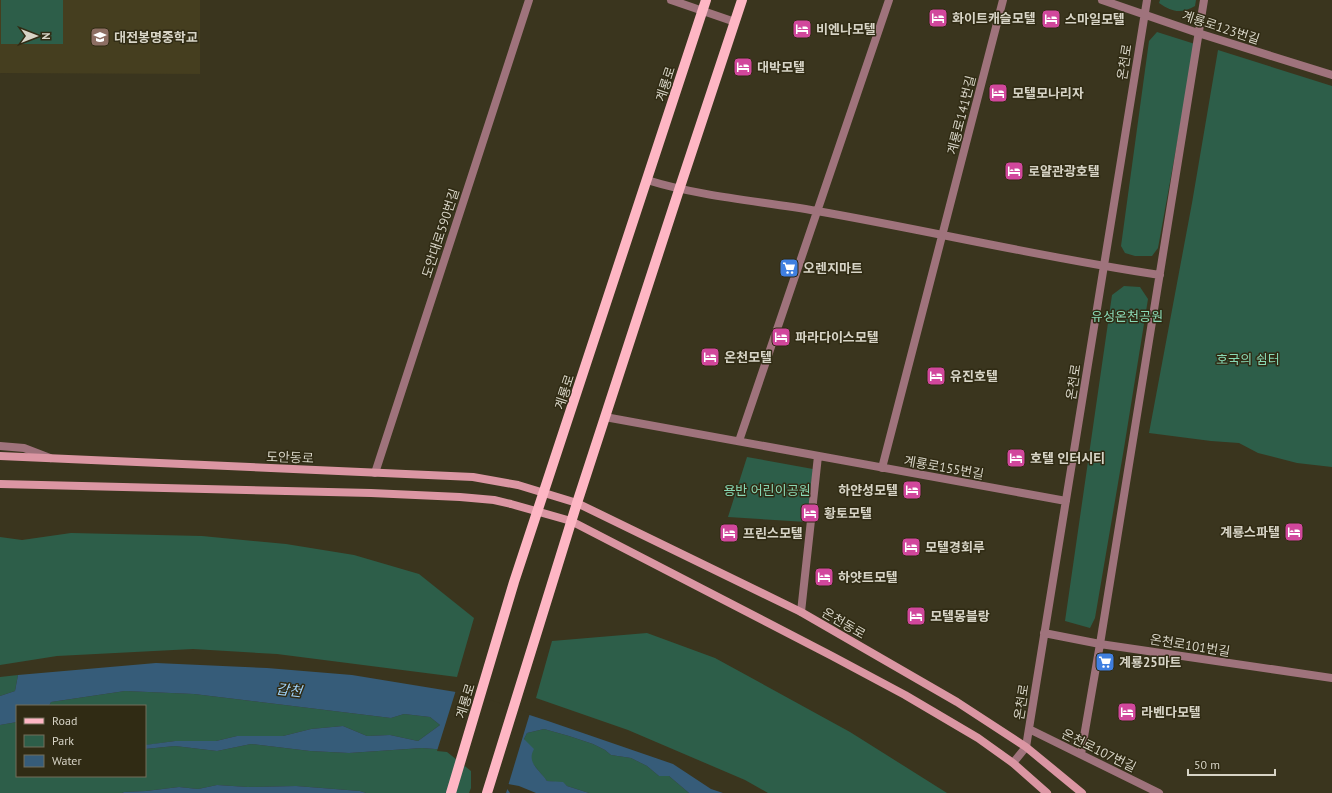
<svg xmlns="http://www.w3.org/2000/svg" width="1332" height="793" font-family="'PT Sans','Noto Sans KR',sans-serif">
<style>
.built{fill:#453e1f}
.green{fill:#2d5e49}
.water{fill:#365c79}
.pier{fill:#3a351e}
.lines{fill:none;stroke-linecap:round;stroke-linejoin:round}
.minor{stroke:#9f737c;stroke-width:8}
.tertiary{stroke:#9f737c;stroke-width:8}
.secondary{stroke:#db96a3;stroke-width:8}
.primary{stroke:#feb6c4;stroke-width:10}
.labels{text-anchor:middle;stroke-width:3;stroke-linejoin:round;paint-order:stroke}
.poi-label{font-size:13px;font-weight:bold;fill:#d7d4c6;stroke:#302b14;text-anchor:start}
.street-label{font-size:13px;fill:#d7d4c6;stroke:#302b14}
.park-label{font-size:13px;fill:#89d9b5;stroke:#302b14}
.water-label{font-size:14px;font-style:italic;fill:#a1d3fa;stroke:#302b14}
</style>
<rect width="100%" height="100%" fill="#3a351e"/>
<!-- built -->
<path class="built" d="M0 0H200V74L0 73Z"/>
<!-- green -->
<path class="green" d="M1 0H63V44H1Z
M1160 0H1196L1195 6C1181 14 1172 12 1159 3Z
M1157 32 1195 44 1158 248 1152 256H1135L1125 253 1121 246 1149 41Z
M1218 50 1332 86V467L1297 463 1258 453 1239 443 1211 441 1149 433 1192 203Z
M1124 286 1140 287 1148 299 1124 448 1095 618 1090 628 1065 621 1112 295Z
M747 457 813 469 807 522 728 517Z
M71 533 202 536 286 544 354 555 419 574 474 618 457 677 277 654 193 649 57 656 0 665V537L22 540Z
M647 633 715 658 850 732 947 793H768L745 780 628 730 536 698 552 641Z
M18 675 15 691 0 696V677Z
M125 691 194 694 391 718 404 714 430 717 440 725 418 741 390 735 367 736 343 726 311 729 283 736H237L216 741H175L147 745H145V706H49L51 702Z
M17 722V776H145V749L175 746 217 751 251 744 310 751 349 753 422 748 448 750 473 770V788L471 793H366L360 791 296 786 248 787 217 785 198 789 179 787 146 791 124 792 122 793H0V725Z
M544 729 569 736 593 744 605 750 611 755 631 758 647 766 659 776H669L689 793H589L567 786 563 783 547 781 533 764 530 758 531 753 524 739 527 733Z"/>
<!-- water -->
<path class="water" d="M156 663 267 668 352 675 462 693 548 721 673 764 711 789 723 793H689L669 776H659L647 766 631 758 611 755 605 750 593 744 569 736 544 729 527 733 524 739 534 749C526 763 540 770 547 781L563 782 567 786 589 793H536L519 786 503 783 510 793H471L473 788V770L448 750 422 748 349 753 310 751 251 744 217 751 175 746 145 749V745L175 741H216L237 736H283L311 729 343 726 367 736 390 735 418 741 440 725 430 717 404 714 391 718 194 694 125 691 51 702 49 706H17V722L0 725V696L15 691 18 675Z
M217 785 248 787 296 786 360 791 366 793H122L124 792 146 791 179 787 198 789Z"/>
<!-- pier -->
<path class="pier" d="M456 690 463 691 530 713 508 786H507L508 787 506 793H469L471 788V771L447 752 437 751Z"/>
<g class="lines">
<!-- minor -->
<path class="minor" d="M671 0 735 22
M1102 0 1198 33 1332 75
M647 180C702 197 760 201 817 211 931 231 1045 258 1160 275
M605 417 1066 501
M739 441 889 0
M882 468 1003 0
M375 473 529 0
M801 612 818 456
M1044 633 1100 644 1332 678
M1029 729 1159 793
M1081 754 1100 644 1204 0
M1013 763 1026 747 1147 0"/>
<!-- tertiary -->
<path class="tertiary" d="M0 446 24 448 50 458"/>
<!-- secondary -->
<path class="secondary" d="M0 456 473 477 518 485 577 503 801 612 957 702 1026 747 1082 793
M0 484 371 493 460 497 494 500 511 504 571 521 832 656 905 695 978 738 1013 763 1047 793"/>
<!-- primary -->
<path class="primary" d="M451 793 514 582 706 0
M487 793 577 503 679 190 742 0"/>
</g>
<!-- icons -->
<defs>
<g id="hotel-square" transform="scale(1)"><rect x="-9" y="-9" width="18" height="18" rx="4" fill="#d1479c" stroke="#302b14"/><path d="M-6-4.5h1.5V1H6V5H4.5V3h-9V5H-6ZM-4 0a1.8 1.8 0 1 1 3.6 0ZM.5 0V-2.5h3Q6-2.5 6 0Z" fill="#fff"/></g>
<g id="school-square" transform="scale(1)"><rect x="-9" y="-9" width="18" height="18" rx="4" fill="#8d6e63" stroke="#302b14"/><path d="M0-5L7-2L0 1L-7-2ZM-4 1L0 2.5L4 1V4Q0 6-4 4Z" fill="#fff"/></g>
<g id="supermarket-square" transform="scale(1)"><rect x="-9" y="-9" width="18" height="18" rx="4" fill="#3f7fe0" stroke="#302b14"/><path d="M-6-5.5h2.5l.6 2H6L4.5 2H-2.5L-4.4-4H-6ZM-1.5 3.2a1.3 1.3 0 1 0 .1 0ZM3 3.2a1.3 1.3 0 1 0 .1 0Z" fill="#fff"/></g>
</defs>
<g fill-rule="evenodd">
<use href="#hotel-square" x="938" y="18"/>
<use href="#hotel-square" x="1051" y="19"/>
<use href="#hotel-square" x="802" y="29"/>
<use href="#school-square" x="100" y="37"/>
<use href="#hotel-square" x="743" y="67"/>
<use href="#hotel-square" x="998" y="93"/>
<use href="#hotel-square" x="1014" y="171"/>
<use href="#supermarket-square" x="789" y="268"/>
<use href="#hotel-square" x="781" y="337"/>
<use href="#hotel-square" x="710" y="357"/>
<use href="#hotel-square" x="936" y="376"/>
<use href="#hotel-square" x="1016" y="458"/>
<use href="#hotel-square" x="912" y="490"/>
<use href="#hotel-square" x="810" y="513"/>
<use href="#hotel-square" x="1294" y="532"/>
<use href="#hotel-square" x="729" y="533"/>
<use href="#hotel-square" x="911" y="547"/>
<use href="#hotel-square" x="824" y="577"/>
<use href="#hotel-square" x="916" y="616"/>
<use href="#supermarket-square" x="1105" y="662"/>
<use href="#hotel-square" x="1127" y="712"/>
</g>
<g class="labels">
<!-- poi labels -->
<g class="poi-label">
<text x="952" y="23">화이트캐슬모텔</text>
<text x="1065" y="24">스마일모텔</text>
<text x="816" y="34">비엔나모텔</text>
<text x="114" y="42">대전봉명중학교</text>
<text x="757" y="72">대박모텔</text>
<text x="1012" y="98">모텔모나리자</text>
<text x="1028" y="176">로얄관광호텔</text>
<text x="803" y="273">오렌지마트</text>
<text x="795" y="342">파라다이스모텔</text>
<text x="724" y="362">온천모텔</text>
<text x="950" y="381">유진호텔</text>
<text x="1030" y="463">호텔 인터시티</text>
<text x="898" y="495" text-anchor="end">하얀성모텔</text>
<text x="824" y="518">황토모텔</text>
<text x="1280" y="537" text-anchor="end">계룡스파텔</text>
<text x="743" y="538">프린스모텔</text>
<text x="925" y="552">모텔경회루</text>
<text x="838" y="582">하얏트모텔</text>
<text x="930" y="621">모텔몽블랑</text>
<text x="1119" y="667">계룡25마트</text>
<text x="1141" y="717">라벤다모텔</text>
</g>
<!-- street labels -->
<g class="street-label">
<text transform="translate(1221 27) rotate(18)" y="5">계룡로123번길</text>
<text transform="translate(1124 62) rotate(-81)" y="5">온천로</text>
<text transform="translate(665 84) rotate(-72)" y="5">계룡로</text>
<text transform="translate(961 115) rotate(-76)" y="5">계룡로141번길</text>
<text transform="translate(440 233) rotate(-72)" y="5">도안대로590번길</text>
<text transform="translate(1073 382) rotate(-81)" y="5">온천로</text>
<text transform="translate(564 392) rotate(-72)" y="5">계룡로</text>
<text transform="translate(290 457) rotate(2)" y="5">도안동로</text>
<text transform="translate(944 467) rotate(10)" y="5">계룡로155번길</text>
<text transform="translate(844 623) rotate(30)" y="5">온천동로</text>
<text transform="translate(1190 645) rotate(9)" y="5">온천로101번길</text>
<text transform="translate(465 701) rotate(-73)" y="5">계룡로</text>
<text transform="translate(1021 702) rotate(-81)" y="5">온천로</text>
<text transform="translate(1099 750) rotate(26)" y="5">온천로107번길</text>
</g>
<!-- park labels -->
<g class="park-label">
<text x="1127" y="321">유성온천공원</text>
<text x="1248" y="364">호국의 쉼터</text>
<text x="767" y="495">용반 어린이공원</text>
</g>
<!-- water labels -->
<g class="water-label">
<text transform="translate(289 690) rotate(7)" y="5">갑천</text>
</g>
</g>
<!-- legend -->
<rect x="16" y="705" width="130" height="72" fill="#302b14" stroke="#736f5b"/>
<rect x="24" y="718" width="20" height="6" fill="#feb6c4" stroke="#736f5b"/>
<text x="52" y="725" font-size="12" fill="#d7d4c6">Road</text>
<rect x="24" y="735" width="20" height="12" fill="#2d5e49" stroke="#736f5b"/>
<text x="52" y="745" font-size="12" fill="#d7d4c6">Park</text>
<rect x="24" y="755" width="20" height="12" fill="#365c79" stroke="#736f5b"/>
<text x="52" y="765" font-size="12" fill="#d7d4c6">Water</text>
<!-- north arrow -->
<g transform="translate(36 36) rotate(90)" stroke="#302b14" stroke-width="3" paint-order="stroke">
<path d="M0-3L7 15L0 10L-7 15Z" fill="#d7d4c6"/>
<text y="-6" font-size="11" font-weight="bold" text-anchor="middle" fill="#d7d4c6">N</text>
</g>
<!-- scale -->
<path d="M1188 769v6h87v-6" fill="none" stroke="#d7d4c6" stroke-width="2"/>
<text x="1194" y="769" font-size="12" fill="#d7d4c6" stroke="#302b14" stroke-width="3" paint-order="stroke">50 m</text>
</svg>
